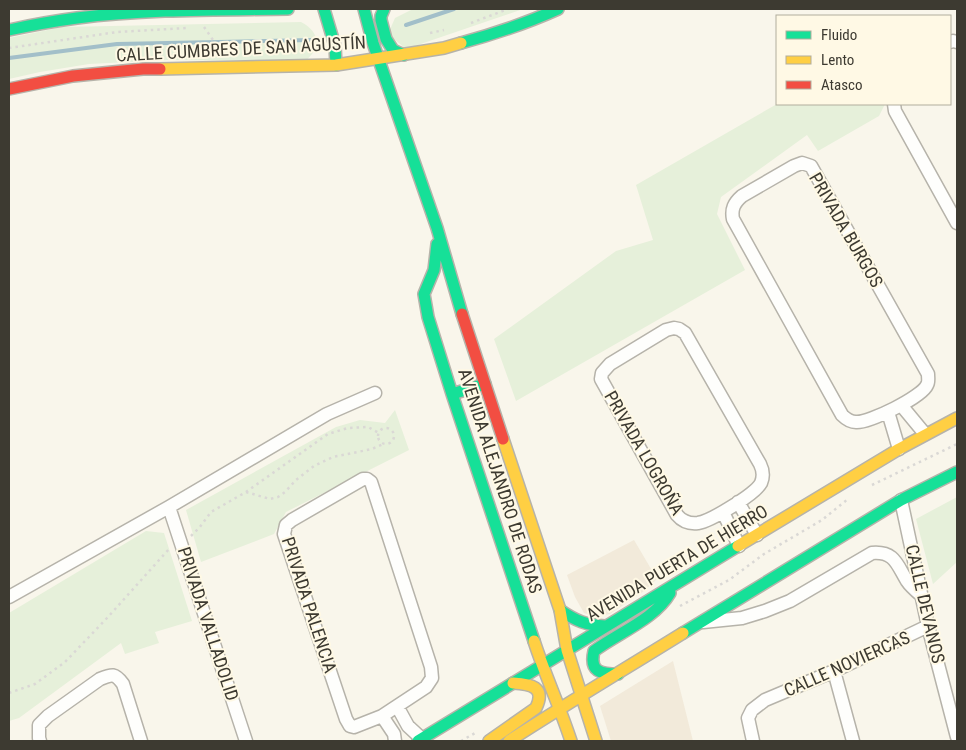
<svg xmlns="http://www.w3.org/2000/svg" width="966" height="750" font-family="'Roboto Condensed',sans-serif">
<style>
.commercial{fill:#f2eada}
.green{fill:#e6f0da}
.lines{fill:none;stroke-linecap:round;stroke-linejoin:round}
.stream{stroke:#a2bfc9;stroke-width:4}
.street-casing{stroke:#b6b3aa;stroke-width:15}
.fast-casing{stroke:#b6b3aa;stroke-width:14}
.slow-casing{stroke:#b6b3aa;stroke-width:14}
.jam-casing{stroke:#b6b3aa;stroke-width:14}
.path{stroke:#dad8d5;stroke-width:2.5;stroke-dasharray:2.5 4;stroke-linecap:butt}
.street{stroke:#fefefc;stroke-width:12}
.fast{stroke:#16e098;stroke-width:11}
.slow{stroke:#ffcf43;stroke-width:11}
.jam{stroke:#f24e42;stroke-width:11}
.labels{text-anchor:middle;stroke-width:4;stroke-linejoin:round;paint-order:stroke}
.street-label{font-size:18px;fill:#3d3a31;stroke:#fff9e5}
</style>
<rect width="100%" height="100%" fill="#f9f6eb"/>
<!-- commercial -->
<path class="commercial" d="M634 540 657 579 644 591 610 614 597 617 584 613 575 597 567 575Z
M673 661 693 741H611L600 706Z"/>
<!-- green -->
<path class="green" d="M413 9H523L406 49 388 34 395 18Z
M301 22C320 32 322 48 305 61L167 60 89 64 40 72 9 79V38L62 27Z
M777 104H885L879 116 818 151 807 135 721 197 717 214 745 270 516 401 494 339 616 251 653 240 636 185Z
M395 410 409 450 286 512 274 534 201 562 186 510 336 427 360 420 385 423Z
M957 497V562L933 584 916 519Z
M146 531 164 533 192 621 155 632 159 643 125 654 121 643 19 718 9 721V613Z"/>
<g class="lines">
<!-- stream -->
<path class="stream" d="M406 25 454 9
M9 58 117 44 311 40"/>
<!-- street casing -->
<g class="street-casing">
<path id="street" d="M950 42 953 41 957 42
M894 104 895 111 957 223
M802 163 811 166 928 374C928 378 929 382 927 385 922 397 869 423 856 422 850 422 846 419 842 415L733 219C731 209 734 203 742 196L794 166Z
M674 328 679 329 685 333 760 464C763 470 764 476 761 483 755 494 711 521 698 523 689 524 682 521 677 515L601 379 602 373 610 364 666 330Z
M901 405 925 434
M888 412 899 449
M363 479H367L371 482 431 667 432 678 426 687 382 716 354 727 350 726 346 719 284 534 286 525 292 520Z
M901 500 928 626 957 737
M738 502 757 535
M169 507 246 741
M723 512 739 546
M9 597 169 507 327 414 375 393
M703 622 742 618 765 611 790 601 872 553C895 551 897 565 907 581 911 587 916 591 922 596
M834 671 853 741
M397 706 408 726 422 739
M382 716 394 734 395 741
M40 741 39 738V725L48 716 100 679C112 674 115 673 123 684L141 741
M753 741 748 718 752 710 765 700 834 671 928 626"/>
</g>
<!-- fast casing -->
<g class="fast-casing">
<path id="fast" d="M324 9 335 46 336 65
M364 9 373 43 437 228 462 314
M384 9 381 16V20L386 39 393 50 404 55
M9 30C32 25 54 21 77 18 147 9 218 10 288 9
M461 43C494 34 527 23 558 9
M437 244 434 270 424 294 428 317 452 394 534 641
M452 394 485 384
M560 610C576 621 586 625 605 626
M683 633 901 500 957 472
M618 674C601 674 589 672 594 651 618 633 655 619 670 593
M418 741 738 546"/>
</g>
<!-- slow casing -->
<g class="slow-casing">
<path id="slow" d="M160 69 336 65 444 48 461 43
M503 439 560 610 567 650 596 741
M738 546 899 449 957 418
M534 641C545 675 560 707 571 741
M489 741 536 708C546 687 531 684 513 683
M509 741C566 704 625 669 683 633"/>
</g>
<!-- jam casing -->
<g class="jam-casing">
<path id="jam" d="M9 89 73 76 143 69H160
M462 314 503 439"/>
</g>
<!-- path -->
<path class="path" d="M471 23 508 9
M204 27 220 50H234
M430 33 444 30
M9 48 117 32 186 28
M307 49 314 46H321
M378 436a8 8 0 1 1 16 0a8 8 0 1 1-16 0Z
M872 485 957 444
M246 492 270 499 278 497 285 492 296 480 314 466 333 457 372 449 383 444
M191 536 199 528 211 512 246 492 328 434 348 428 368 427 379 433
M680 606 729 580 764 554 822 520 848 499
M9 693 35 684 65 662 108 617 169 549
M461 741 475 733"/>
<!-- street -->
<use href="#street" class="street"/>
<!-- fast -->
<use href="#fast" class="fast"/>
<!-- slow -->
<use href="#slow" class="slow"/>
<!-- jam -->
<use href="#jam" class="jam"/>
</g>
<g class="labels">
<!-- street labels -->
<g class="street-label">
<text transform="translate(241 49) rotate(-3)" y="6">CALLE CUMBRES DE SAN AGUSTÍN</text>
<text transform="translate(846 230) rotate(60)" y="6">PRIVADA BURGOS</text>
<text transform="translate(644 453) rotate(60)" y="6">PRIVADA LOGROÑA</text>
<text transform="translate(500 481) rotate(72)" y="6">AVENIDA ALEJANDRO DE RODAS</text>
<text transform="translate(677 563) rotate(-31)" y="6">AVENIDA PUERTA DE HIERRO</text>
<text transform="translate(925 604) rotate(77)" y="6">CALLE DEVANOS</text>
<text transform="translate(309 605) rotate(72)" y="6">PRIVADA PALENCIA</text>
<text transform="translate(208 624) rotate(72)" y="6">PRIVADA VALLADOLID</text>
<text transform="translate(847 664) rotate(-24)" y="6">CALLE NOVIERCAS</text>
</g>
</g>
<!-- border -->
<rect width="966" height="750" fill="none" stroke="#3d3a31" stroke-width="20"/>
<!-- legend -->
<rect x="776" y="15" width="175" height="90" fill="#fff9e5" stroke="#b1ad9d"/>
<rect x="786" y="31" width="25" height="8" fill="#16e098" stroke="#b1ad9d"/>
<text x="821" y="40" font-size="15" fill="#3d3a31">Fluido</text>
<rect x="786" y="56" width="25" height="8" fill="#ffcf43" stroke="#b1ad9d"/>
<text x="821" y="65" font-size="15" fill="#3d3a31">Lento</text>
<rect x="786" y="81" width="25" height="8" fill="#f24e42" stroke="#b1ad9d"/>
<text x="821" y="90" font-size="15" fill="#3d3a31">Atasco</text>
</svg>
